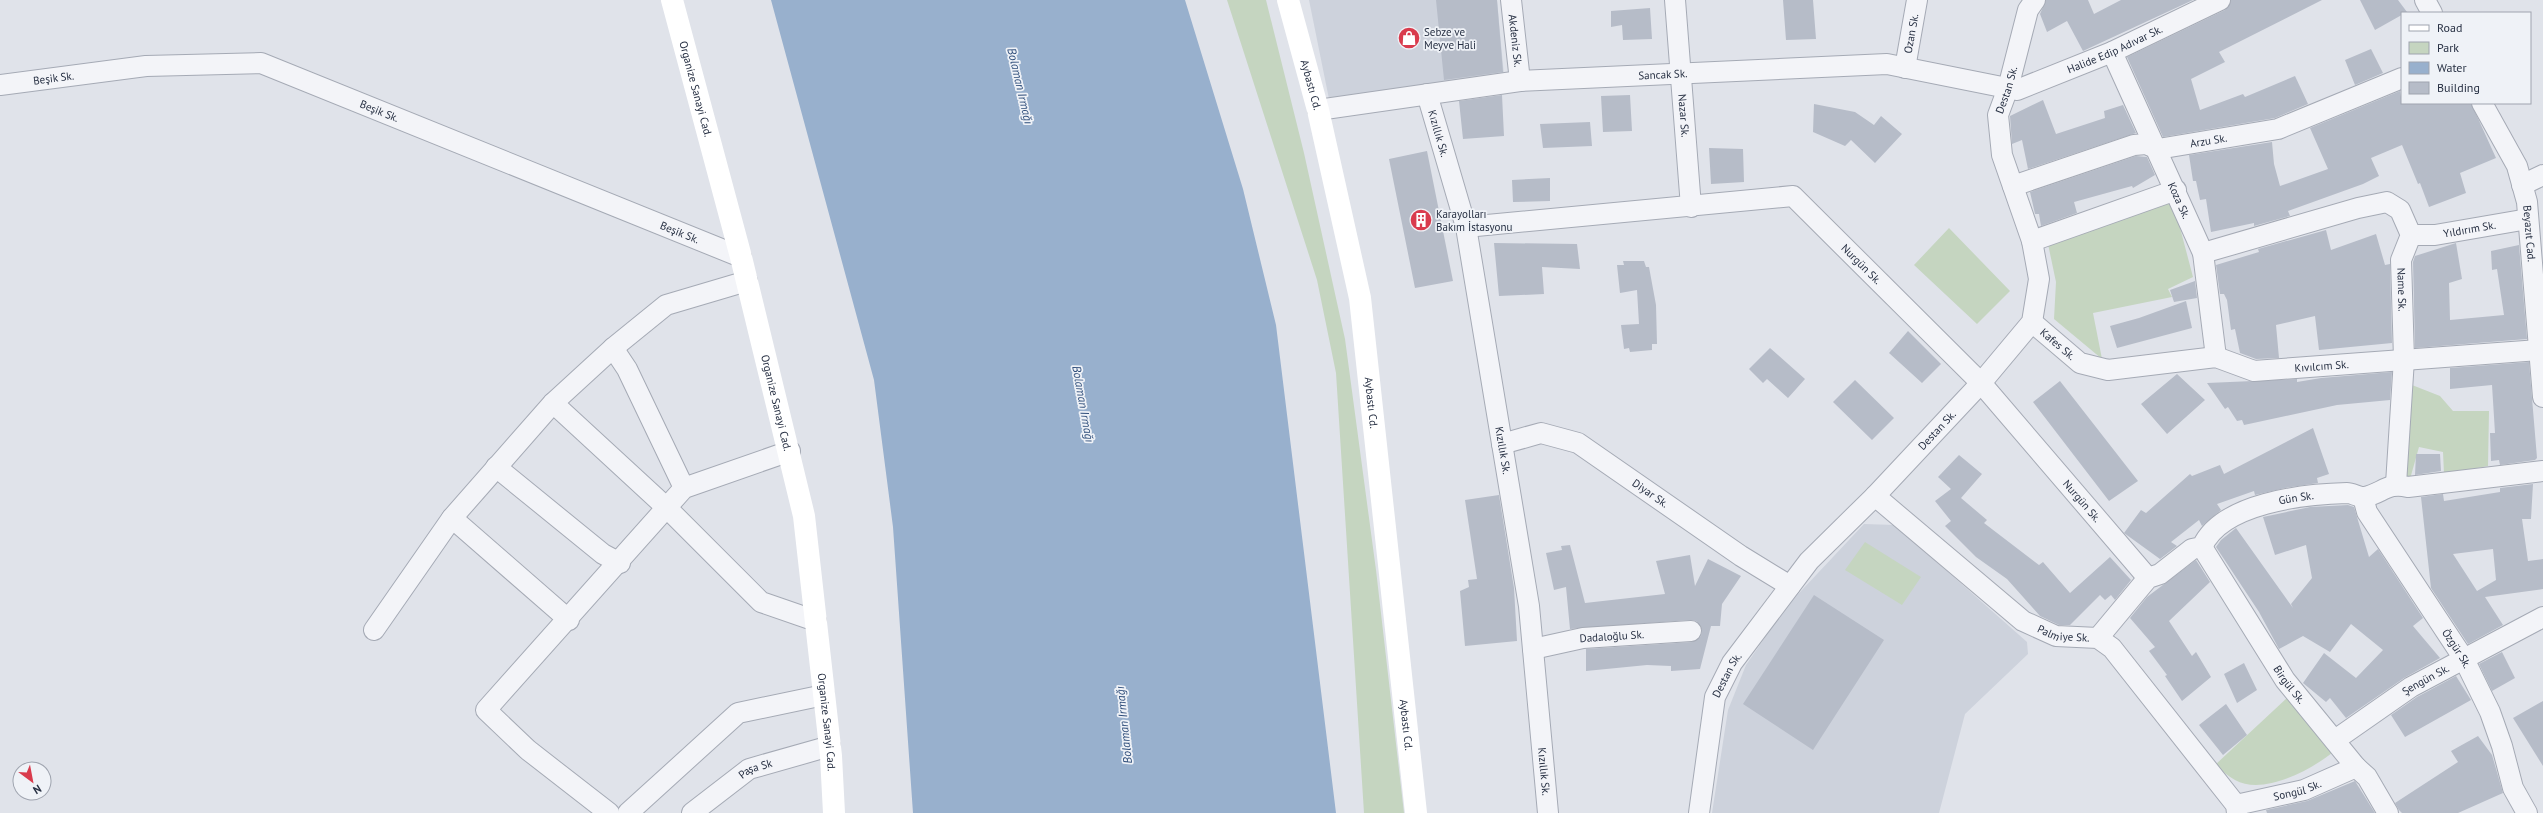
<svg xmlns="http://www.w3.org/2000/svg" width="2543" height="813" font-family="'PT Sans',sans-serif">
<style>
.built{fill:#cdd2dc}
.green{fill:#c5d5c0}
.water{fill:#98b0cd}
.building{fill:#b6bcc8;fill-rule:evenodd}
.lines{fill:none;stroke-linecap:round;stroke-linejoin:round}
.street-casing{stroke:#a5aab5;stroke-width:22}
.street{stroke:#f3f4f8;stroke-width:20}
.secondary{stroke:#fff;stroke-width:22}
.labels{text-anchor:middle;stroke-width:3.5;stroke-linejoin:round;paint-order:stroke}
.poi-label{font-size:11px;fill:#273043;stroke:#eff2f7;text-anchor:start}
.street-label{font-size:11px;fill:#273043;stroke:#eff2f7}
.water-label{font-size:12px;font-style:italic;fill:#2e4d7a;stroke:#eff2f7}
</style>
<rect width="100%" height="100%" fill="#e0e3ea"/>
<!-- built -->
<path class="built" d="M1309 0H1497L1504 76 1329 99Z
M1864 524 1895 525 2027 642 2028 654 1965 714 1939 813H1712L1728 710 1746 665 1786 607Z"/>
<!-- green -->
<path class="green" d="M1227 0H1266L1304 153 1345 339 1376 570 1404 813H1364L1336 373 1317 280Z
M2159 200 2174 205 2193 277 2168 289 2172 297 2093 313 2102 359 2054 319 2056 282 2048 244Z
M1949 228 2010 291 1977 324 1914 265Z
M2412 385 2440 396 2453 411H2489L2488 466 2444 474 2443 452 2419 447 2410 479 2402 471Z
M1865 542 1921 577 1902 605 1845 570Z
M2288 697 2333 752C2311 770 2263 796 2235 780 2228 776 2221 770 2215 765Z"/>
<!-- water -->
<path class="water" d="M771 0H1185L1243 189 1276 325 1336 813H913L893 527 874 380Z"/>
<!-- building -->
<path class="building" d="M1436 0H1497L1503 72 1444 80Z
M1783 0H1813L1816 39 1786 40Z
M2046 0H2088L2094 14 2121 0H2193L2083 51 2067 21 2047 32 2040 14Z
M2231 0H2322L2219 52 2225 62 2191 79 2200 110 2243 94 2245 97 2295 76 2308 104 2275 118 2163 137 2127 57 2225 10Z
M2360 0H2398L2407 12 2375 30Z
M1650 8 1652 39 1623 40 1622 25 1611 27V11Z
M2371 49 2383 73 2355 85 2345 60Z
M2400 91 2402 103H2471L2496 158 2460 173 2466 193 2429 207 2420 183 2418 184 2402 145 2371 158 2379 176 2363 184 2288 211 2290 216 2254 226V223L2211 232 2206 199 2200 200 2196 181H2193L2189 155 2272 142 2274 164 2280 186 2328 169 2310 128Z
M1502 95 1504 136 1463 139 1459 101Z
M1630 95 1632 131 1603 132 1601 96Z
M2043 100 2056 134 2105 118 2104 111 2123 105 2136 133 2028 169 2022 140 2012 144 2010 116Z
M1814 104 1855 112 1874 125 1881 116 1902 134 1875 163 1851 140 1845 146 1813 132Z
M1590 122 1592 146 1543 148 1540 124Z
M1709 148 1743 149 1744 182 1711 184Z
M1427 151 1453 281 1415 288 1389 159Z
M2136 156 2147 157 2155 175 2133 188 2132 186 2074 202 2077 213 2041 226 2039 214H2035L2030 192Z
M1550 178V201L1513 202 1512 180Z
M2326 230 2331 250 2376 234 2385 265 2390 264 2392 343 2319 350 2315 316 2276 325 2279 358 2256 359 2240 353 2235 329 2231 330 2227 300 2224 294H2220L2216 265 2259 252 2258 249Z
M1494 243 1577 244 1580 269 1542 267 1544 294 1499 296Z
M2456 243 2462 279 2449 283 2450 320 2504 315 2497 269 2492 270 2491 251 2519 245 2527 339 2415 348 2413 262 2415 256Z
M1623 261H1644L1646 267H1649L1656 305 1657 344H1652V350L1630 352 1629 348 1624 349 1621 325 1639 324 1637 290 1620 293 1617 265H1624Z
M2195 281 2197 298 2174 302 2170 290Z
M2186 301 2192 328 2117 348 2110 326 2139 318Z
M1908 331 1941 364 1922 383 1889 353Z
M1770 348 1805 379 1788 398 1767 379 1763 383 1749 369Z
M2529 362 2537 458 2535 460 2500 465 2499 460 2491 461 2490 433H2495L2492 385 2450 389V368Z
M2392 372 2390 400 2337 405 2244 425 2242 420 2237 421 2228 407 2225 409 2207 383 2297 379V382L2321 378Z
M2177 374 2205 400 2167 434 2141 404Z
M1855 380 1894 418 1872 440 1833 402Z
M2060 381 2138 481 2109 501 2033 402Z
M2313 428 2329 474 2317 478 2318 483 2285 488 2255 495 2254 491 2217 504 2221 510 2202 526 2199 520 2171 542 2177 546 2160 559 2124 533 2141 510 2146 513 2190 474 2192 476 2220 465 2224 474Z
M2416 454H2440L2441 471 2415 475Z
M1959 455 1982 474 1961 498 1987 520 1984 523 2039 565 2043 562 2070 593 2110 557 2131 580 2115 600 2111 595 2105 600 2100 595 2070 625H2059L2040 616 2007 579 1976 557 1945 526 1951 521 1935 501 1951 489 1938 477Z
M2533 484 2531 519H2522L2528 561 2543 559V589L2485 597 2503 625 2468 644 2431 588 2421 497 2443 494 2444 501 2500 492V488ZM2493 549 2496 580 2477 591 2453 554Z
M1499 495 1514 588 1517 641 1465 646 1460 591 1469 587 1468 580 1477 579 1465 500Z
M2348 505 2354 507 2369 557 2378 549 2423 618 2413 626 2440 658 2404 678 2346 718 2330 698 2326 702 2303 683 2324 653 2356 678 2383 650 2351 624 2330 652 2303 636 2279 649 2259 612 2216 547 2221 540 2236 528 2293 608 2291 604 2312 578 2306 545 2275 555 2263 517 2310 507Z
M1570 545 1585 603 1665 594 1656 561 1690 555 1695 586 1708 559 1741 576 1722 604 1720 626H1711L1700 669 1671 671V666L1647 665 1586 671V649L1692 642 1701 636 1702 630 1696 621 1690 620 1570 629 1566 587 1554 590 1546 553 1562 550 1561 546Z
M2196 560 2210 582 2169 621 2192 656 2196 652 2211 677 2182 701 2165 676 2167 675 2149 651 2155 647 2130 618 2147 597Z
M1814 595 1884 640 1813 750 1743 704Z
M2502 652 2515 678 2492 691 2479 664Z
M2244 663 2257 690 2237 703 2224 674Z
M2456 676 2471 700 2405 737 2391 715 2417 697Z
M2543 701V766L2513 718Z
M2226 704 2247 735 2223 755 2199 725Z
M2478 736 2492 755 2503 793 2458 813H2402L2399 810 2395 803 2458 762 2451 751Z
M2355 781 2375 813H2267L2266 810 2307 801Z"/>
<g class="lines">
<!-- street casing -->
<g class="street-casing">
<g id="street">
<path id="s1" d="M1511 0 1520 81"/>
<path id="s2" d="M1675 0 1691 207"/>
<path d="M2425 0 2432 13"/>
<path id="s3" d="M2112 52 2203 253 2216 357"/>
<path id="s4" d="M1905 68 1917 0"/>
<path id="s5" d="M0 85 146 66 261 63 741 257"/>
<path id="s6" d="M1427 94 1466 227 1529 606 1548 813"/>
<path id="s7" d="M2482 103 2517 166 2527 202 2543 397"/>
<path id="s8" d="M1318 110 1520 81 1887 64 2017 90 2112 52 2220 0"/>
<path d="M2522 185 2543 175"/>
<path id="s9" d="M2013 186 2134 145 2146 144 2158 149 2278 129 2402 78"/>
<path id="s10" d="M1466 227 1793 196 1981 383 2148 578"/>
<path id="s11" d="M2411 235H2435L2528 219"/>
<path d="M2032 241 2176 190"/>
<path id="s12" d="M2203 253 2358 208 2387 202 2400 210 2411 235 2401 260 2404 359 2396 484"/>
<path id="s13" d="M2032 322 2080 363 2108 370 2216 357 2254 371 2539 350"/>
<path d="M613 348 627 369 684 488"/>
<path d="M553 403 667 508 761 602 816 621"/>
<path id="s14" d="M1502 444 1541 433 1578 443 1741 556 1790 586"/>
<path d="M496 467 603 554 620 563"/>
<path id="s15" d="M1875 496 2023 621 2056 636 2098 638 2112 648 2236 805 2237 813"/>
<path id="s16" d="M2363 497 2367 512 2464 659 2490 712 2502 746 2513 788 2527 813"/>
<path d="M452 518 569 620"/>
<path id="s17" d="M2202 547 2285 680 2356 767 2367 777 2388 813"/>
<path d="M374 630 452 518 553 403 613 348 666 305 747 281"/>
<path id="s18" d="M2098 638 2148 578 2160 574 2192 549 2202 547C2221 503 2304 494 2347 493 2353 493 2359 498 2365 497 2383 493 2387 482 2408 487L2543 471"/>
<path id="s19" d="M1533 649 1583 638 1691 631"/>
<path id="s20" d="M2335 740 2411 687 2543 617"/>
<path id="s21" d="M2236 805 2304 790 2356 767"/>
<path d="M609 813 528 750 486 710 684 488 790 451"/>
<path d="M628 813 738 713 824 695"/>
<path id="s22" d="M692 813 749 769 830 746"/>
<path id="s23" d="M1699 813 1715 697 1732 663 1809 561 1875 496 1981 383 2032 322 2039 279 2032 241 2002 155 1998 115 2008 88 2028 10 2035 0"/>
</g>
</g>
<!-- street -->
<use href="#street" class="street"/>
<!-- secondary -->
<g class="secondary">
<path id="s24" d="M672 0 741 257 804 516 831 756 834 813"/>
<path id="s25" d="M1288 0 1318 110 1360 298 1416 813"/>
</g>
</g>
<!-- icons -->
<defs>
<g id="shop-disc" transform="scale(1.15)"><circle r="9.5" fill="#d93b4d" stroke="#eff2f7"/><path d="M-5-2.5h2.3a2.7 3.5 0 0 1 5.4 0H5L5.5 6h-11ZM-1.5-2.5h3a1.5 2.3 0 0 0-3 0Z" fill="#fff"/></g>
<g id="building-disc" transform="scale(1.15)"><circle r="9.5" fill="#d93b4d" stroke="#eff2f7"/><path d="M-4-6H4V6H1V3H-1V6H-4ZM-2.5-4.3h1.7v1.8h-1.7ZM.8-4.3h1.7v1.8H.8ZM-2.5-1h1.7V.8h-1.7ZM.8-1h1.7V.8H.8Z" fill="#fff"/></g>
</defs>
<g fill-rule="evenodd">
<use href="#shop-disc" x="1409" y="38"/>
<use href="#building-disc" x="1421" y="220"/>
</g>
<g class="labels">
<!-- poi labels -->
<g class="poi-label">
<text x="1424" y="36">Sebze ve<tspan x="1424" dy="13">Meyve Hali</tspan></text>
<text x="1436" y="218">Karayolları<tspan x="1436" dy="13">Bakım İstasyonu</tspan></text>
</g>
<!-- street labels -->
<g class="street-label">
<text dy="4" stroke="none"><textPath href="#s4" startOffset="35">Ozan Sk.</textPath></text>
<text dy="4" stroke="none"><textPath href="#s1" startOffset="41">Akdeniz Sk.</textPath></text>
<text dy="4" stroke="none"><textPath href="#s8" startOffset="810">Halide Edip Adıvar Sk.</textPath></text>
<text dy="4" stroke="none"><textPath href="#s8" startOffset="347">Sancak Sk.</textPath></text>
<text dy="4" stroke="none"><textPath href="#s5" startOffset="54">Beşik Sk.</textPath></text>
<text dy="4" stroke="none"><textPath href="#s25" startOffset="88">Aybastı Cd.</textPath></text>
<text dy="4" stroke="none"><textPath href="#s24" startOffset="92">Organize Sanayi Cad.</textPath></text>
<text dy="4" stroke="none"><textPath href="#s23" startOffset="850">Destan Sk.</textPath></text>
<text dy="4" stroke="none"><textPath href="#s5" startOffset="390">Beşik Sk.</textPath></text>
<text dy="4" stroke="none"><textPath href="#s2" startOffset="116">Nazar Sk.</textPath></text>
<text dy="4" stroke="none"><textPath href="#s6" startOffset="41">Kızıllık Sk.</textPath></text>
<text dy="4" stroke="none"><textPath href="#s9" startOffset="204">Arzu Sk.</textPath></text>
<text dy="4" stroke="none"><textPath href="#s3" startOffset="163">Koza Sk.</textPath></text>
<text dy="4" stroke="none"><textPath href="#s11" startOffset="59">Yıldırım Sk.</textPath></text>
<text dy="4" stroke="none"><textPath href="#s5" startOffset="714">Beşik Sk.</textPath></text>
<text dy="4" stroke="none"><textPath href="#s7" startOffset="141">Beyazıt Cad.</textPath></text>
<text dy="4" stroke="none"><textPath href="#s10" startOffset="425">Nurgün Sk.</textPath></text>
<text dy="4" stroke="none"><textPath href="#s12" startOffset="290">Name Sk.</textPath></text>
<text dy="4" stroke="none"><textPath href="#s13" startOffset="34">Kafes Sk.</textPath></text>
<text dy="4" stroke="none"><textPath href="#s13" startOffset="309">Kıvılcım Sk.</textPath></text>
<text dy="4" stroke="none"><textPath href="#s24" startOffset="416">Organize Sanayi Cad.</textPath></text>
<text dy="4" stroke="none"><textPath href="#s25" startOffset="412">Aybastı Cd.</textPath></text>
<text dy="4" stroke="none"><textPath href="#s23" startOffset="466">Destan Sk.</textPath></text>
<text dy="4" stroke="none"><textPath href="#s6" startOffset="365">Kızıllık Sk.</textPath></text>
<text dy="4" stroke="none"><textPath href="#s14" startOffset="167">Diyar Sk.</textPath></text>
<text dy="4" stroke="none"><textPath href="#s18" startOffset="252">Gün Sk.</textPath></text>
<text dy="4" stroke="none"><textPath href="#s10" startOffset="749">Nurgün Sk.</textPath></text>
<text dy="4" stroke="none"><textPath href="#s15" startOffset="237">Palmiye Sk.</textPath></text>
<text dy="4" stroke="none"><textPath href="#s19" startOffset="80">Dadaloğlu Sk.</textPath></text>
<text dy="4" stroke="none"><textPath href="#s16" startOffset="179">Özgür Sk.</textPath></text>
<text dy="4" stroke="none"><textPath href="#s23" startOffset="142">Destan Sk.</textPath></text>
<text dy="4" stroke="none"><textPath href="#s20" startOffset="109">Şengün Sk.</textPath></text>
<text dy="4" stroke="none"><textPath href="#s17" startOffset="163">Birgül Sk.</textPath></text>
<text dy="4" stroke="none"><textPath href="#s24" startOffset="740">Organize Sanayi Cad.</textPath></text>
<text dy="4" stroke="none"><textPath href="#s25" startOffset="736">Aybastı Cd.</textPath></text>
<text dy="4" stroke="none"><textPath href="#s22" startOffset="78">Paşa Sk</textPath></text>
<text dy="4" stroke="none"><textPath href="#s6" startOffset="689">Kızıllık Sk.</textPath></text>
<text dy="4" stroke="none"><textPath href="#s21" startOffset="63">Songül Sk.</textPath></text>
</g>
<!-- water labels -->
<g class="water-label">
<text transform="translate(1020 86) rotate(77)" y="4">Bolaman Irmağı</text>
<text transform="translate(1083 404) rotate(80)" y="4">Bolaman Irmağı</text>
<text transform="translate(1124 725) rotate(-96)" y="4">Bolaman Irmağı</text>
</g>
</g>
<!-- legend -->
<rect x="2401" y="12" width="130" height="92" fill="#eff2f7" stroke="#9fa4af"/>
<rect x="2409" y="25" width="20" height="6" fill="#ffffff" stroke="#9fa4af"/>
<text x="2437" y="32" font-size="12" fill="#273043">Road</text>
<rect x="2409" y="42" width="20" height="12" fill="#c5d5c0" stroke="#9fa4af"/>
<text x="2437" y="52" font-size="12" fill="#273043">Park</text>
<rect x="2409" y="62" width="20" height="12" fill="#98b0cd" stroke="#9fa4af"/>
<text x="2437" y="72" font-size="12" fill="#273043">Water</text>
<rect x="2409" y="82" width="20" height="12" fill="#b6bcc8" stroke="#9fa4af"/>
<text x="2437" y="92" font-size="12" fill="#273043">Building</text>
<!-- north arrow -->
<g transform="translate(32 781) rotate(148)"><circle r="19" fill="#eff2f7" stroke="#9fa4af"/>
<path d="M0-3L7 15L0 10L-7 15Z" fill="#d93b4d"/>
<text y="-6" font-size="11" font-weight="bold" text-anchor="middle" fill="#273043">N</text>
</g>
</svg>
